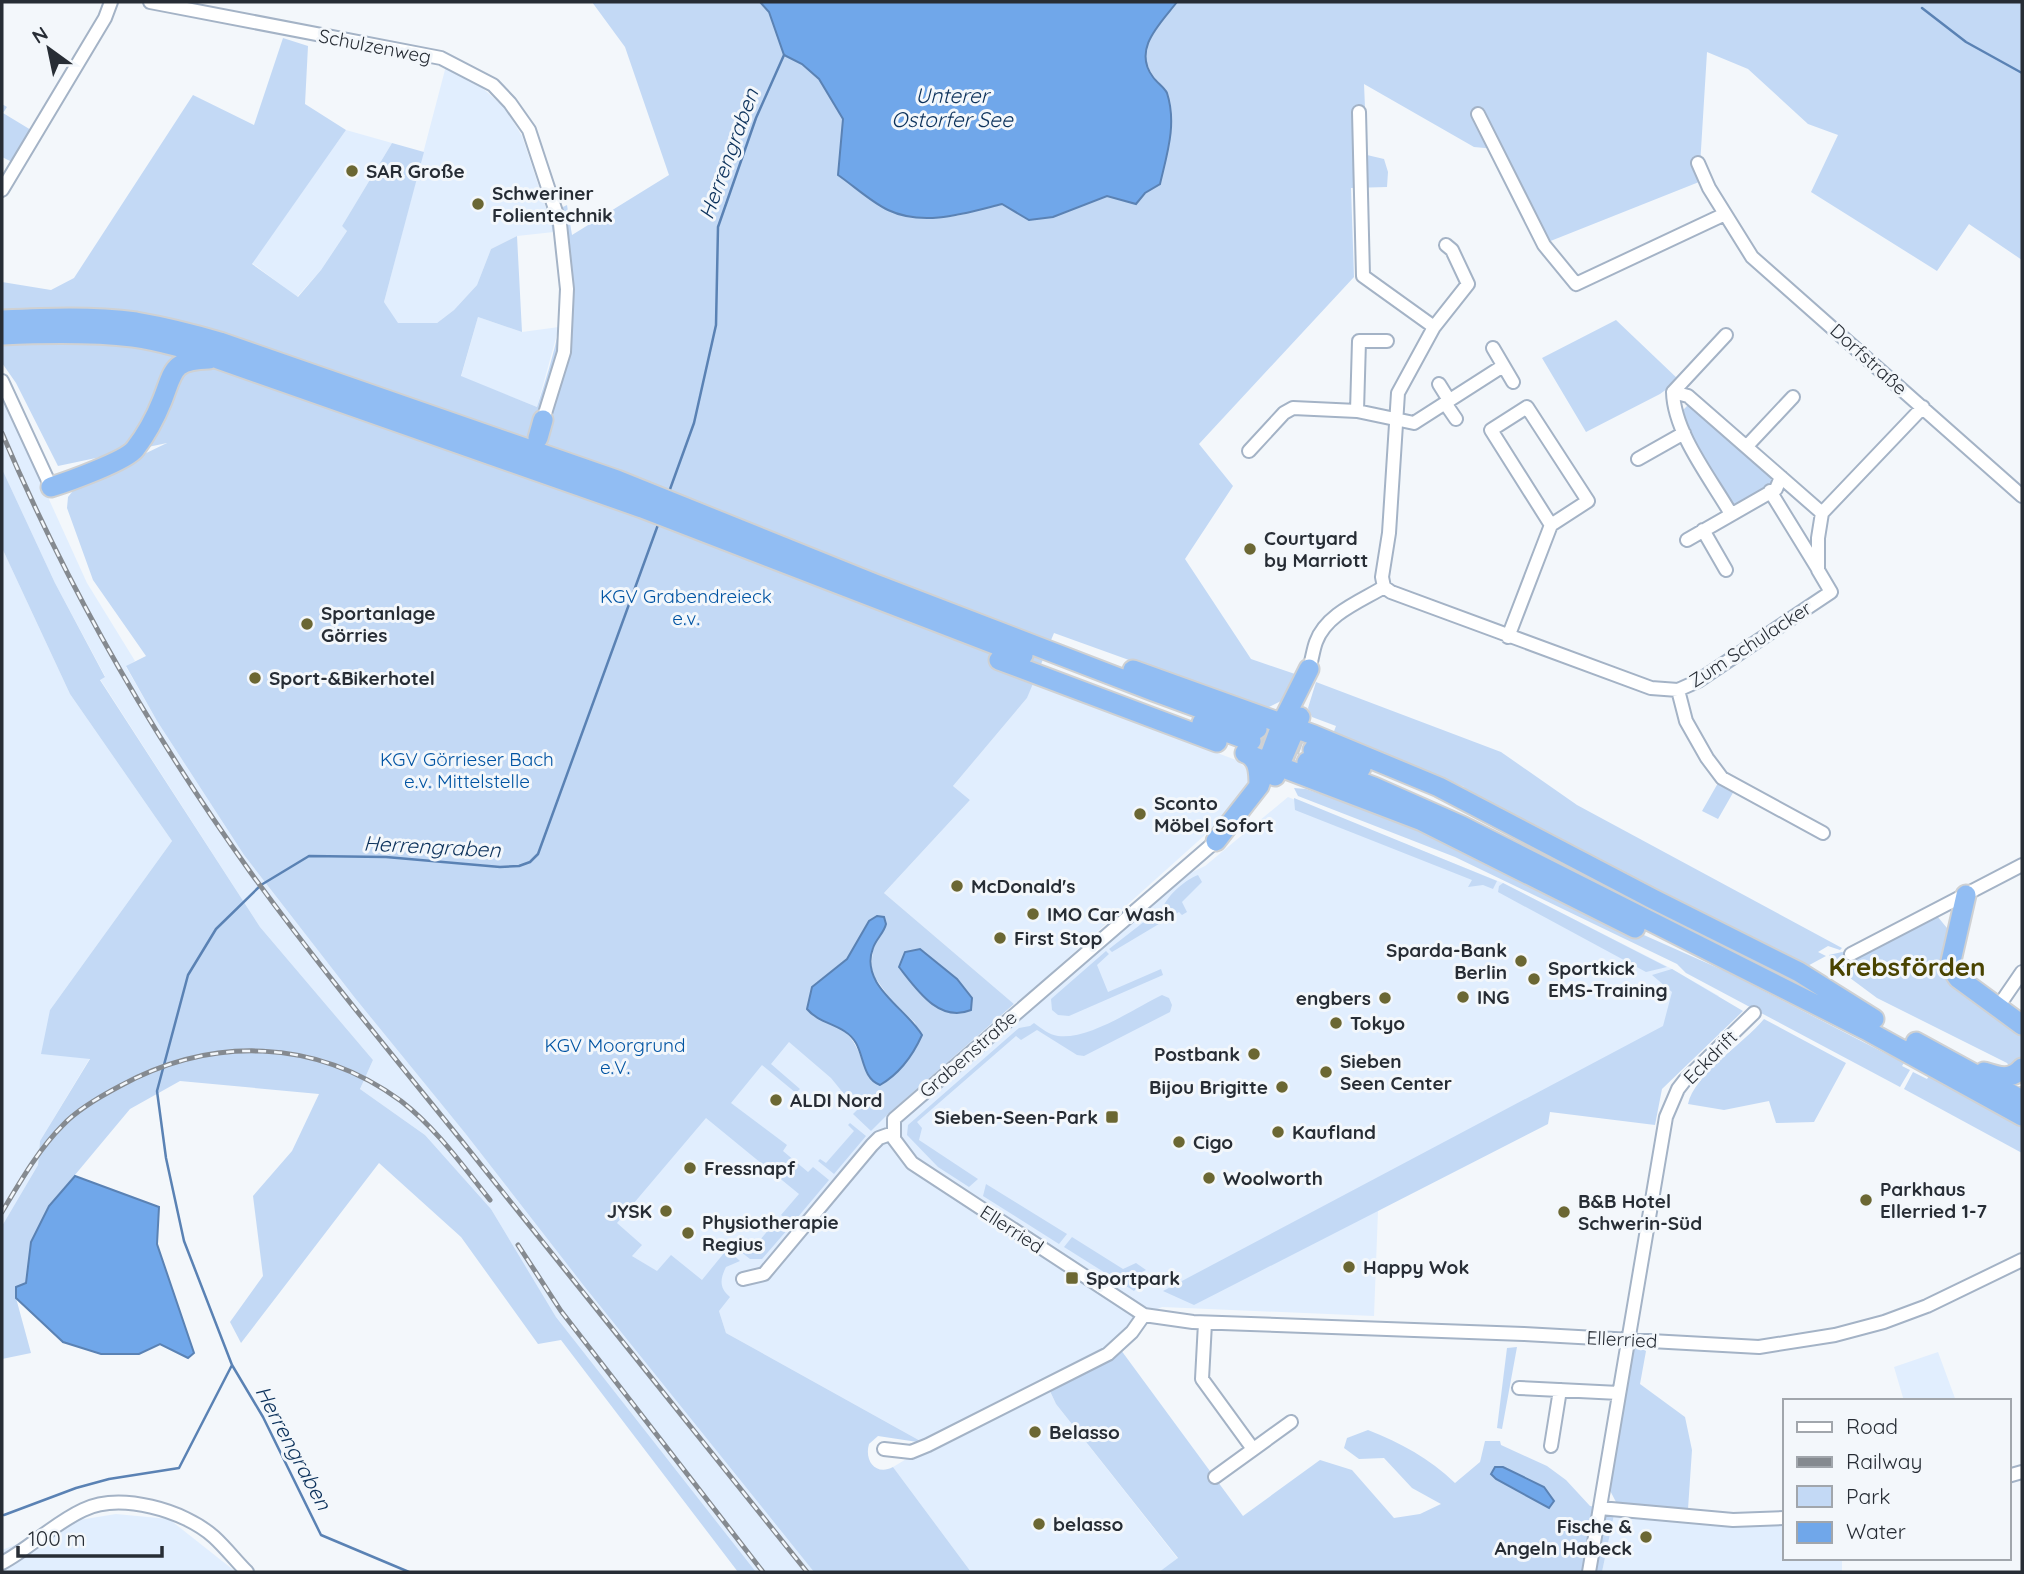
<svg xmlns="http://www.w3.org/2000/svg" width="2024" height="1574" font-family="Quicksand,sans-serif">
<style>
.built{fill:#e1eefe}
.green{fill:#c3d9f5;fill-rule:evenodd}
.water{fill:#70a7ea;stroke:#5a82b4;stroke-width:2}
.lines{fill:none;stroke-linecap:round;stroke-linejoin:round}
.stream{stroke:#5a82b4;stroke-width:2.5}
.highway-tunnel{stroke:#cacfd3;stroke-width:19;stroke-dasharray:19 10;stroke-linecap:butt}
.minor-casing{stroke:#a4b3c6;stroke-width:16}
.highway-casing{stroke:#cfd1d3;stroke-width:23}
.minor{stroke:#fff;stroke-width:12}
.highway{stroke:#91bdf3;stroke-width:19}
.rail-casing{stroke:#858a90;stroke-width:5}
.rail{stroke:#f3f7fb;stroke-width:2.5;stroke-dasharray:8;stroke-linecap:butt}
.poi-dot{fill:#6b6733;stroke:#f3f7fb;stroke-width:2.5}
.labels{text-anchor:middle;stroke-width:6;stroke-linejoin:round;paint-order:stroke}
.street-label{font-size:19px;fill:#272d35;stroke:#f3f7fb}
.poi-label{font-size:19px;font-weight:bold;fill:#272d35;stroke:#f3f7fb;text-anchor:start}
.park-label{font-size:19px;fill:#0154a3;stroke:#f3f7fb}
.water-label{font-size:21px;font-style:italic;fill:#0b315b;stroke:#f3f7fb}
.district-label{font-size:26px;font-weight:bold;fill:#4a4401;stroke:#f3f7fb}
</style>
<rect width="100%" height="100%" fill="#f3f7fb"/>
<!-- built -->
<path class="built" d="M446 66 470 77 505 108 522 136 554 232 517 236 491 249 477 285 454 310 437 323H397L384 302Z
M346 130 392 143 342 226 347 231 321 270 297 297 252 263Z
M478 317 522 332 559 327 537 407 461 377Z
M2 396 87 583 135 661 126 667 157 721 244 855 355 998 465 1133 584 1286 814 1572H756L556 1317 491 1209 425 1135 360 1089 373 1060 260 927 100 679 105 676 55 583 2 469Z
M2 548 70 694 172 841 50 1010 90 1058 40 1141 38 1165 2 1226Z
M1032 683 1236 760 1246 768 1250 783 1225 817 1030 992 1014 1004 884 893 970 800 953 786 1027 698Z
M1288 797 1503 883 1672 969 1719 996 1378 1211 1374 1316 1162 1307 1144 1315 1132 1332 1047 1386 1056 1404 1178 1559 1159 1572H971L893 1467 928 1446 924 1443 726 1333 719 1311 580 1223 771 1005 899 1122 1186 875 1205 866Z
M1938 1352 1956 1401H1904L1894 1367Z
M1615 1510 1784 1521V1558H1842V1572H1602Z
M116 1514 169 1519 236 1572H2V1550L79 1520Z"/>
<!-- green -->
<path class="green" d="M592 2H760L769 12 784 54 802 64 819 79 843 120 842 144 889 210 921 218 957 216 1002 204 1029 220 1107 196 1136 204 1145 193 1160 184 1166 91C1128 52 1150 38 1177 2H2022V260L1969 224 1937 271 1811 192 1838 135 1808 124 1748 69 1707 52 1699 182 1543 244 1496 149 1474 147 1364 84 1367 155 1384 159 1388 172 1387 187 1351 188 1354 277 1199 444 1233 486 1185 559 1251 659 1295 674 1283 700 1265 709 1054 633 1027 698 953 786 970 800 884 893 1014 1004 888 1114 871 1131 853 1114 857 1110 831 1078 789 1042 771 1064 800 1089 796 1093 762 1065 731 1103 787 1145 783 1151 808 1172 813 1167 829 1180 792 1224 781 1215 799 1194 706 1118 617 1223 642 1245 632 1256 657 1271 671 1255 702 1280 724 1253H731L740 1261 726 1267C720 1279 719 1288 730 1297L719 1311 726 1333 924 1443 878 1436 869 1444C864 1461 876 1476 893 1467L971 1572H814L584 1286 465 1133 355 998 244 855 157 721 126 666 146 656 93 580 67 508 68 497 76 487 167 443 58 466 16 383 2 363V282L51 290 74 278 193 95 254 125 283 38 308 46 305 104 346 130 252 264 298 297 321 270 347 231 342 226 392 143 424 152 384 302 398 323H437L454 310 477 285 491 249 517 236 522 332 478 317 461 376 537 407C545 383 554 354 559 328 564 294 559 246 548 214L567 205 572 235 669 175 625 47ZM869 921 878 939 873 947 871 972 891 1000 915 1023 920 1040 903 1066 865 1068C852 1032 847 1030 813 1016L812 987 847 959Z
M2 104 7 107 3 113 31 130 12 162 2 157Z
M1616 320 1679 380 1660 394 1586 432 1542 358Z
M1687 406H1692L1771 477 1772 485 1737 505 1729 501 1682 419 1681 412Z
M2 469 55 583 105 677 100 680 260 927 373 1060 360 1089 425 1135 491 1209 556 1317 756 1572H738L561 1340 538 1344 461 1237 379 1163 241 1343 230 1322 263 1276 253 1196 292 1151 319 1094 180 1081 130 1109 49 1206 31 1242 26 1283 16 1288V1298L31 1353 2 1359V1226L38 1165 40 1141 90 1059 41 1054 50 1010 172 841 70 694 2 548Z
M1316 682 1501 752 1577 805 1842 948 1840 950 1828 946 1818 952 1826 956 1802 969 1466 792 1464 787 1449 780 1444 782 1333 734 1336 726 1312 717 1308 708Z
M1718 783 1734 791 1718 819 1702 811Z
M1294 788 1306 789 1335 799 1337 795 1361 800 1572 903 1727 972 1904 1063 1902 1066 1910 1070 1900 1087 1686 973 1677 964 1455 857 1298 796Z
M1294 798 1497 881 1493 889 1483 885 1468 887 1472 880 1295 810Z
M1198 875 1202 882 1182 902 1187 912 1182 915 1179 912 1112 952 1109 949 1163 907C1169 894 1185 880 1198 875Z
M1503 883 1667 967 1646 972 1498 892 1499 886Z
M1933 911 1956 939 1951 961 2022 1025V1068L2016 1075 2007 1063 1877 998 1846 975 1829 955 1842 952 1851 954Z
M1106 951 1109 954 1097 965 1108 992 1161 969 1163 975 1069 1016 1058 1015 1052 1010 1051 999Z
M1672 969 1743 1011 1662 1089 1655 1125 1550 1112 1548 1124 1194 1305 1163 1291 1663 1026 1672 992 1652 975Z
M1162 995 1169 998 1172 1005 1170 1012 1084 1056 1077 1055 1037 1030 1021 1040 1016 1036 917 1122 922 1128 919 1140 978 1179 969 1187 938 1167 907 1135 908 1125 1019 1028 1030 1026 1034 1023C1041 1028 1049 1035 1058 1036 1089 1040 1135 1008 1162 995Z
M1764 1019 1846 1063 1814 1122 1776 1123 1769 1101 1724 1110 1688 1104C1694 1075 1743 1044 1764 1019Z
M1913 1072 1927 1079 1929 1076 2022 1126V1153L1904 1089Z
M850 1123 866 1136 834 1174 818 1161 820 1159 826 1163 854 1131 848 1125Z
M986 1184 1067 1234 1059 1244 983 1196Z
M777 1220 788 1229 762 1259H750L736 1248 743 1240 753 1248Z
M1072 1237 1123 1269 1136 1263 1146 1270 1142 1272 1139 1285 1134 1291 1064 1247Z
M1118 1346 1243 1516 1320 1460 1352 1470 1394 1518 1420 1514 1441 1504 1412 1488 1384 1458 1359 1459 1344 1448 1347 1438 1368 1430C1401 1443 1429 1458 1455 1483L1480 1462 1485 1441H1500L1501 1445 1547 1466 1566 1480 1590 1506 1615 1510 1602 1572H1159L1178 1558 1056 1404 1047 1385Z
M1517 1347 1502 1429 1497 1428 1507 1348Z
M1627 1348 1642 1349 1646 1351 1640 1384 1685 1417 1692 1450 1688 1509 1616 1502 1605 1481Z"/>
<!-- water -->
<path class="water" d="M760 2H1177C1160 24 1132 49 1153 77 1157 83 1164 87 1167 93 1177 124 1167 154 1160 184L1145 193 1136 204 1107 196 1053 217 1029 220 1002 204C966 213 924 227 888 210 871 202 854 186 838 175L843 119 819 79 802 64 784 55 769 12Z
M877 916 884 917 886 924C884 933 876 939 873 948 859 985 906 1008 922 1035 913 1055 899 1074 880 1085 863 1079 864 1057 856 1043 845 1024 820 1025 807 1009L812 987 847 959 869 921Z
M920 949 957 979 972 998 971 1010C939 1023 917 990 899 967L905 952Z
M75 1176 159 1207 157 1244 194 1353 188 1358 160 1344 139 1354H101L63 1342 16 1298V1287L26 1283 31 1242 49 1206Z
M1495 1467H1503L1544 1487 1554 1501 1549 1508 1496 1479 1491 1474Z"/>
<g class="lines">
<!-- stream -->
<path class="stream" d="M1922 8 1966 42 2022 73
M669 492 694 423 716 325 718 227 756 118 784 55
M4 1515 76 1488 109 1479 179 1468 232 1365
M409 1572 321 1535 263 1417 232 1365 184 1241 166 1158 157 1091 188 975 216 929 261 885 309 856 386 857 500 867 519 866 530 862 538 854 659 522"/>
<!-- highway-tunnel -->
<path class="highway-tunnel" d="M1257 729 1313 750
M1251 741 1307 762"/>
<!-- minor casing -->
<g class="minor-casing">
<path id="minor" d="M150 2 441 58 493 85 510 103 529 130 560 224 567 289 564 352 543 420
M1359 112 1363 276 1434 327
M1478 114 1544 245 1576 284 1725 214
M1698 163 1709 188 1752 257 2022 496
M2 190 105 18 111 2
M1726 335 1673 392C1674 433 1711 479 1731 514
M1493 348 1513 382
M2 381 51 487
M1439 384 1449 400
M1673 392 1688 396 1822 513
M1445 403 1456 419
M1357 411 1359 341H1387
M1747 446 1793 397
M1249 451 1284 413 1293 408 1357 411 1414 423 1503 366
M1638 459 1684 433
M1770 491 1818 569
M1703 530 1726 570
M1687 540 1776 489 1781 477
M1384 587 1382 577 1389 533 1398 393 1434 327 1468 284 1452 250 1446 245
M1508 637 1551 525 1588 501 1527 407 1491 430 1551 525
M1309 669C1312 660 1313 650 1316 642 1326 614 1361 601 1384 587L1391 592 1651 688 1678 690 1698 681 1831 592 1818 570V538L1822 513 1923 407
M1678 690 1686 721 1707 758 1722 778 1823 833
M1216 841 894 1119V1139L912 1163 1144 1315 1193 1322 1524 1334 1759 1347 1835 1335 1884 1322 1927 1306 2022 1260
M1851 954 2022 865
M1998 1007 2022 972
M743 1279 764 1274 872 1145 879 1138 893 1133
M1205 1323 1202 1379 1253 1449
M1519 1388 1619 1393
M1551 1446 1560 1390
M884 1449 911 1452 928 1445 1108 1354 1132 1332 1144 1315
M2008 1476 2022 1472
M1215 1477 1291 1422
M1600 1508 1733 1520 1784 1518
M2 1563C30 1548 53 1524 83 1510 120 1492 184 1510 214 1537 226 1548 236 1561 247 1572
M1589 1572 1666 1117 1678 1089 1685 1080 1754 1013"/>
</g>
<!-- highway casing -->
<g class="highway-casing">
<path id="highway" d="M2 320C46 318 92 316 136 322 165 327 193 334 220 342L617 480 875 584 1153 691 1257 729
M2 335C45 333 90 332 133 337 162 341 190 350 218 359L642 508 1023 655
M538 438 543 420
M51 487C67 482 126 461 135 449 145 436 156 416 162 401 174 371 171 360 209 359
M999 660 1217 742
M1133 670 1314 735 1439 787 1653 899 1799 972 1874 1019
M1202 723 1251 741
M1313 750 1361 768
M1245 753C1259 758 1259 773 1259 786
M1252 756 1422 821 1635 928
M1307 762 1374 787 1462 826 1866 1030 2022 1116
M1275 776 1300 717
M1216 841 1259 786 1282 723 1309 669
M1966 895 1951 961 1952 969 1958 978 2022 1025
M1916 1042 2022 1100
M1984 1072C1999 1077 2011 1081 2022 1068"/>
</g>
<!-- minor -->
<use href="#minor" class="minor"/>
<!-- highway -->
<use href="#highway" class="highway"/>
<!-- rail casing -->
<g class="rail-casing">
<path id="rail" d="M2 433C68 589 153 736 251 873 320 968 395 1058 469 1150 582 1290 694 1431 807 1572
M2 1212C20 1182 38 1150 63 1125 78 1109 101 1096 120 1086 212 1036 315 1038 401 1101 436 1128 462 1165 490 1200
M518 1245 561 1311 763 1572"/>
</g>
<!-- rail -->
<use href="#rail" class="rail"/>
</g>
<!-- markers -->
<g class="poi-dot">
<circle cx="352" cy="171" r="7"/>
<circle cx="478" cy="204" r="7"/>
<circle cx="1250" cy="549" r="7"/>
<circle cx="307" cy="624" r="7"/>
<circle cx="255" cy="678" r="7"/>
<circle cx="1140" cy="814" r="7"/>
<circle cx="957" cy="886" r="7"/>
<circle cx="1033" cy="914" r="7"/>
<circle cx="1000" cy="938" r="7"/>
<circle cx="1521" cy="961" r="7"/>
<circle cx="1534" cy="979" r="7"/>
<circle cx="1463" cy="997" r="7"/>
<circle cx="1385" cy="998" r="7"/>
<circle cx="1336" cy="1023" r="7"/>
<circle cx="1254" cy="1054" r="7"/>
<circle cx="1326" cy="1072" r="7"/>
<circle cx="1282" cy="1087" r="7"/>
<circle cx="776" cy="1100" r="7"/>
<rect x="1105" y="1110" width="14" height="14" rx="3.5"/>
<circle cx="1278" cy="1132" r="7"/>
<circle cx="1179" cy="1142" r="7"/>
<circle cx="690" cy="1168" r="7"/>
<circle cx="1209" cy="1178" r="7"/>
<circle cx="1866" cy="1200" r="7"/>
<circle cx="666" cy="1211" r="7"/>
<circle cx="1564" cy="1212" r="7"/>
<circle cx="688" cy="1233" r="7"/>
<circle cx="1349" cy="1267" r="7"/>
<rect x="1065" y="1271" width="14" height="14" rx="3.5"/>
<circle cx="1035" cy="1432" r="7"/>
<circle cx="1039" cy="1524" r="7"/>
<circle cx="1646" cy="1537" r="7"/>
</g>
<g class="labels">
<!-- street labels -->
<g class="street-label">
<text transform="translate(375 46) rotate(11)" y="7">Schulzenweg</text>
<text transform="translate(1869 359) rotate(42)" y="7">Dorfstraße</text>
<text transform="translate(1750 644) rotate(-33)" y="7">Zum Schulacker</text>
<text transform="translate(968 1054) rotate(-41)" y="7">Grabenstraße</text>
<text transform="translate(1710 1057) rotate(-45)" y="7">Eckdrift</text>
<text transform="translate(1012 1229) rotate(33)" y="7">Ellerried</text>
<text transform="translate(1622 1339) rotate(3)" y="7">Ellerried</text>
</g>
<!-- poi labels -->
<g class="poi-label">
<text x="366" y="178">SAR Große</text>
<text x="492" y="200">Schweriner<tspan x="492" dy="22">Folientechnik</tspan></text>
<text x="1264" y="545">Courtyard<tspan x="1264" dy="22">by Marriott</tspan></text>
<text x="321" y="620">Sportanlage<tspan x="321" dy="22">Görries</tspan></text>
<text x="269" y="685">Sport-&amp;Bikerhotel</text>
<text x="1154" y="810">Sconto<tspan x="1154" dy="22">Möbel Sofort</tspan></text>
<text x="971" y="893">McDonald's</text>
<text x="1047" y="921">IMO Car Wash</text>
<text x="1014" y="945">First Stop</text>
<text x="1507" y="957" text-anchor="end">Sparda-Bank<tspan x="1507" dy="22">Berlin</tspan></text>
<text x="1548" y="975">Sportkick<tspan x="1548" dy="22">EMS-Training</tspan></text>
<text x="1477" y="1004">ING</text>
<text x="1371" y="1005" text-anchor="end">engbers</text>
<text x="1350" y="1030">Tokyo</text>
<text x="1240" y="1061" text-anchor="end">Postbank</text>
<text x="1340" y="1068">Sieben<tspan x="1340" dy="22">Seen Center</tspan></text>
<text x="1268" y="1094" text-anchor="end">Bijou Brigitte</text>
<text x="790" y="1107">ALDI Nord</text>
<text x="1098" y="1124" text-anchor="end">Sieben-Seen-Park</text>
<text x="1292" y="1139">Kaufland</text>
<text x="1193" y="1149">Cigo</text>
<text x="704" y="1175">Fressnapf</text>
<text x="1223" y="1185">Woolworth</text>
<text x="1880" y="1196">Parkhaus<tspan x="1880" dy="22">Ellerried 1-7</tspan></text>
<text x="1578" y="1208">B&amp;B Hotel<tspan x="1578" dy="22">Schwerin-Süd</tspan></text>
<text x="652" y="1218" text-anchor="end">JYSK</text>
<text x="702" y="1229">Physiotherapie<tspan x="702" dy="22">Regius</tspan></text>
<text x="1363" y="1274">Happy Wok</text>
<text x="1086" y="1285">Sportpark</text>
<text x="1049" y="1439">Belasso</text>
<text x="1053" y="1531">belasso</text>
<text x="1632" y="1533" text-anchor="end">Fische &amp;<tspan x="1632" dy="22">Angeln Habeck</tspan></text>
</g>
<!-- park labels -->
<g class="park-label">
<text x="686" y="603">KGV Grabendreieck<tspan x="686" dy="22">e.v.</tspan></text>
<text x="467" y="766">KGV Görrieser Bach<tspan x="467" dy="22">e.v. Mittelstelle</tspan></text>
<text x="615" y="1052">KGV Moorgrund<tspan x="615" dy="22">e.V.</tspan></text>
</g>
<!-- water labels -->
<g class="water-label">
<text x="952" y="103">Unterer<tspan x="952" dy="24">Ostorfer See</tspan></text>
<text transform="translate(729 154) rotate(-70)" y="7">Herrengraben</text>
<text transform="translate(432 847) rotate(3)" y="7">Herrengraben</text>
<text transform="translate(293 1448) rotate(62)" y="7">Herrengraben</text>
</g>
<!-- district labels -->
<g class="district-label">
<text x="1907" y="976">Krebsförden</text>
</g>
</g>
<!-- border -->
<rect width="2024" height="1574" fill="none" stroke="#272d35" stroke-width="7"/>
<!-- legend -->
<rect x="1783" y="1399" width="228" height="161" fill="#f3f7fb" stroke="#a1a6ac" stroke-width="2"/>
<rect x="1797" y="1422" width="35" height="10" fill="#ffffff" stroke="#a1a6ac" stroke-width="2"/>
<text x="1846" y="1434" font-size="21" fill="#272d35">Road</text>
<rect x="1797" y="1457" width="35" height="10" fill="#858a90" stroke="#a1a6ac" stroke-width="2"/>
<text x="1846" y="1469" font-size="21" fill="#272d35">Railway</text>
<rect x="1797" y="1486" width="35" height="21" fill="#c3d9f5" stroke="#a1a6ac" stroke-width="2"/>
<text x="1846" y="1504" font-size="21" fill="#272d35">Park</text>
<rect x="1797" y="1522" width="35" height="21" fill="#70a7ea" stroke="#a1a6ac" stroke-width="2"/>
<text x="1846" y="1539" font-size="21" fill="#272d35">Water</text>
<!-- north arrow -->
<g transform="translate(49 49) rotate(327)" stroke="#f3f7fb" stroke-width="5" paint-order="stroke">
<path d="M0-5L12 26L0 18L-12 26Z" fill="#272d35"/>
<text y="-10" font-size="19" font-weight="bold" text-anchor="middle" fill="#272d35">N</text>
</g>
<!-- scale -->
<path d="M18 1546v10h144v-10" fill="none" stroke="#272d35" stroke-width="3.5"/>
<text x="28" y="1546" font-size="21" fill="#272d35" stroke="#f3f7fb" stroke-width="5" paint-order="stroke">100 m</text>
</svg>
